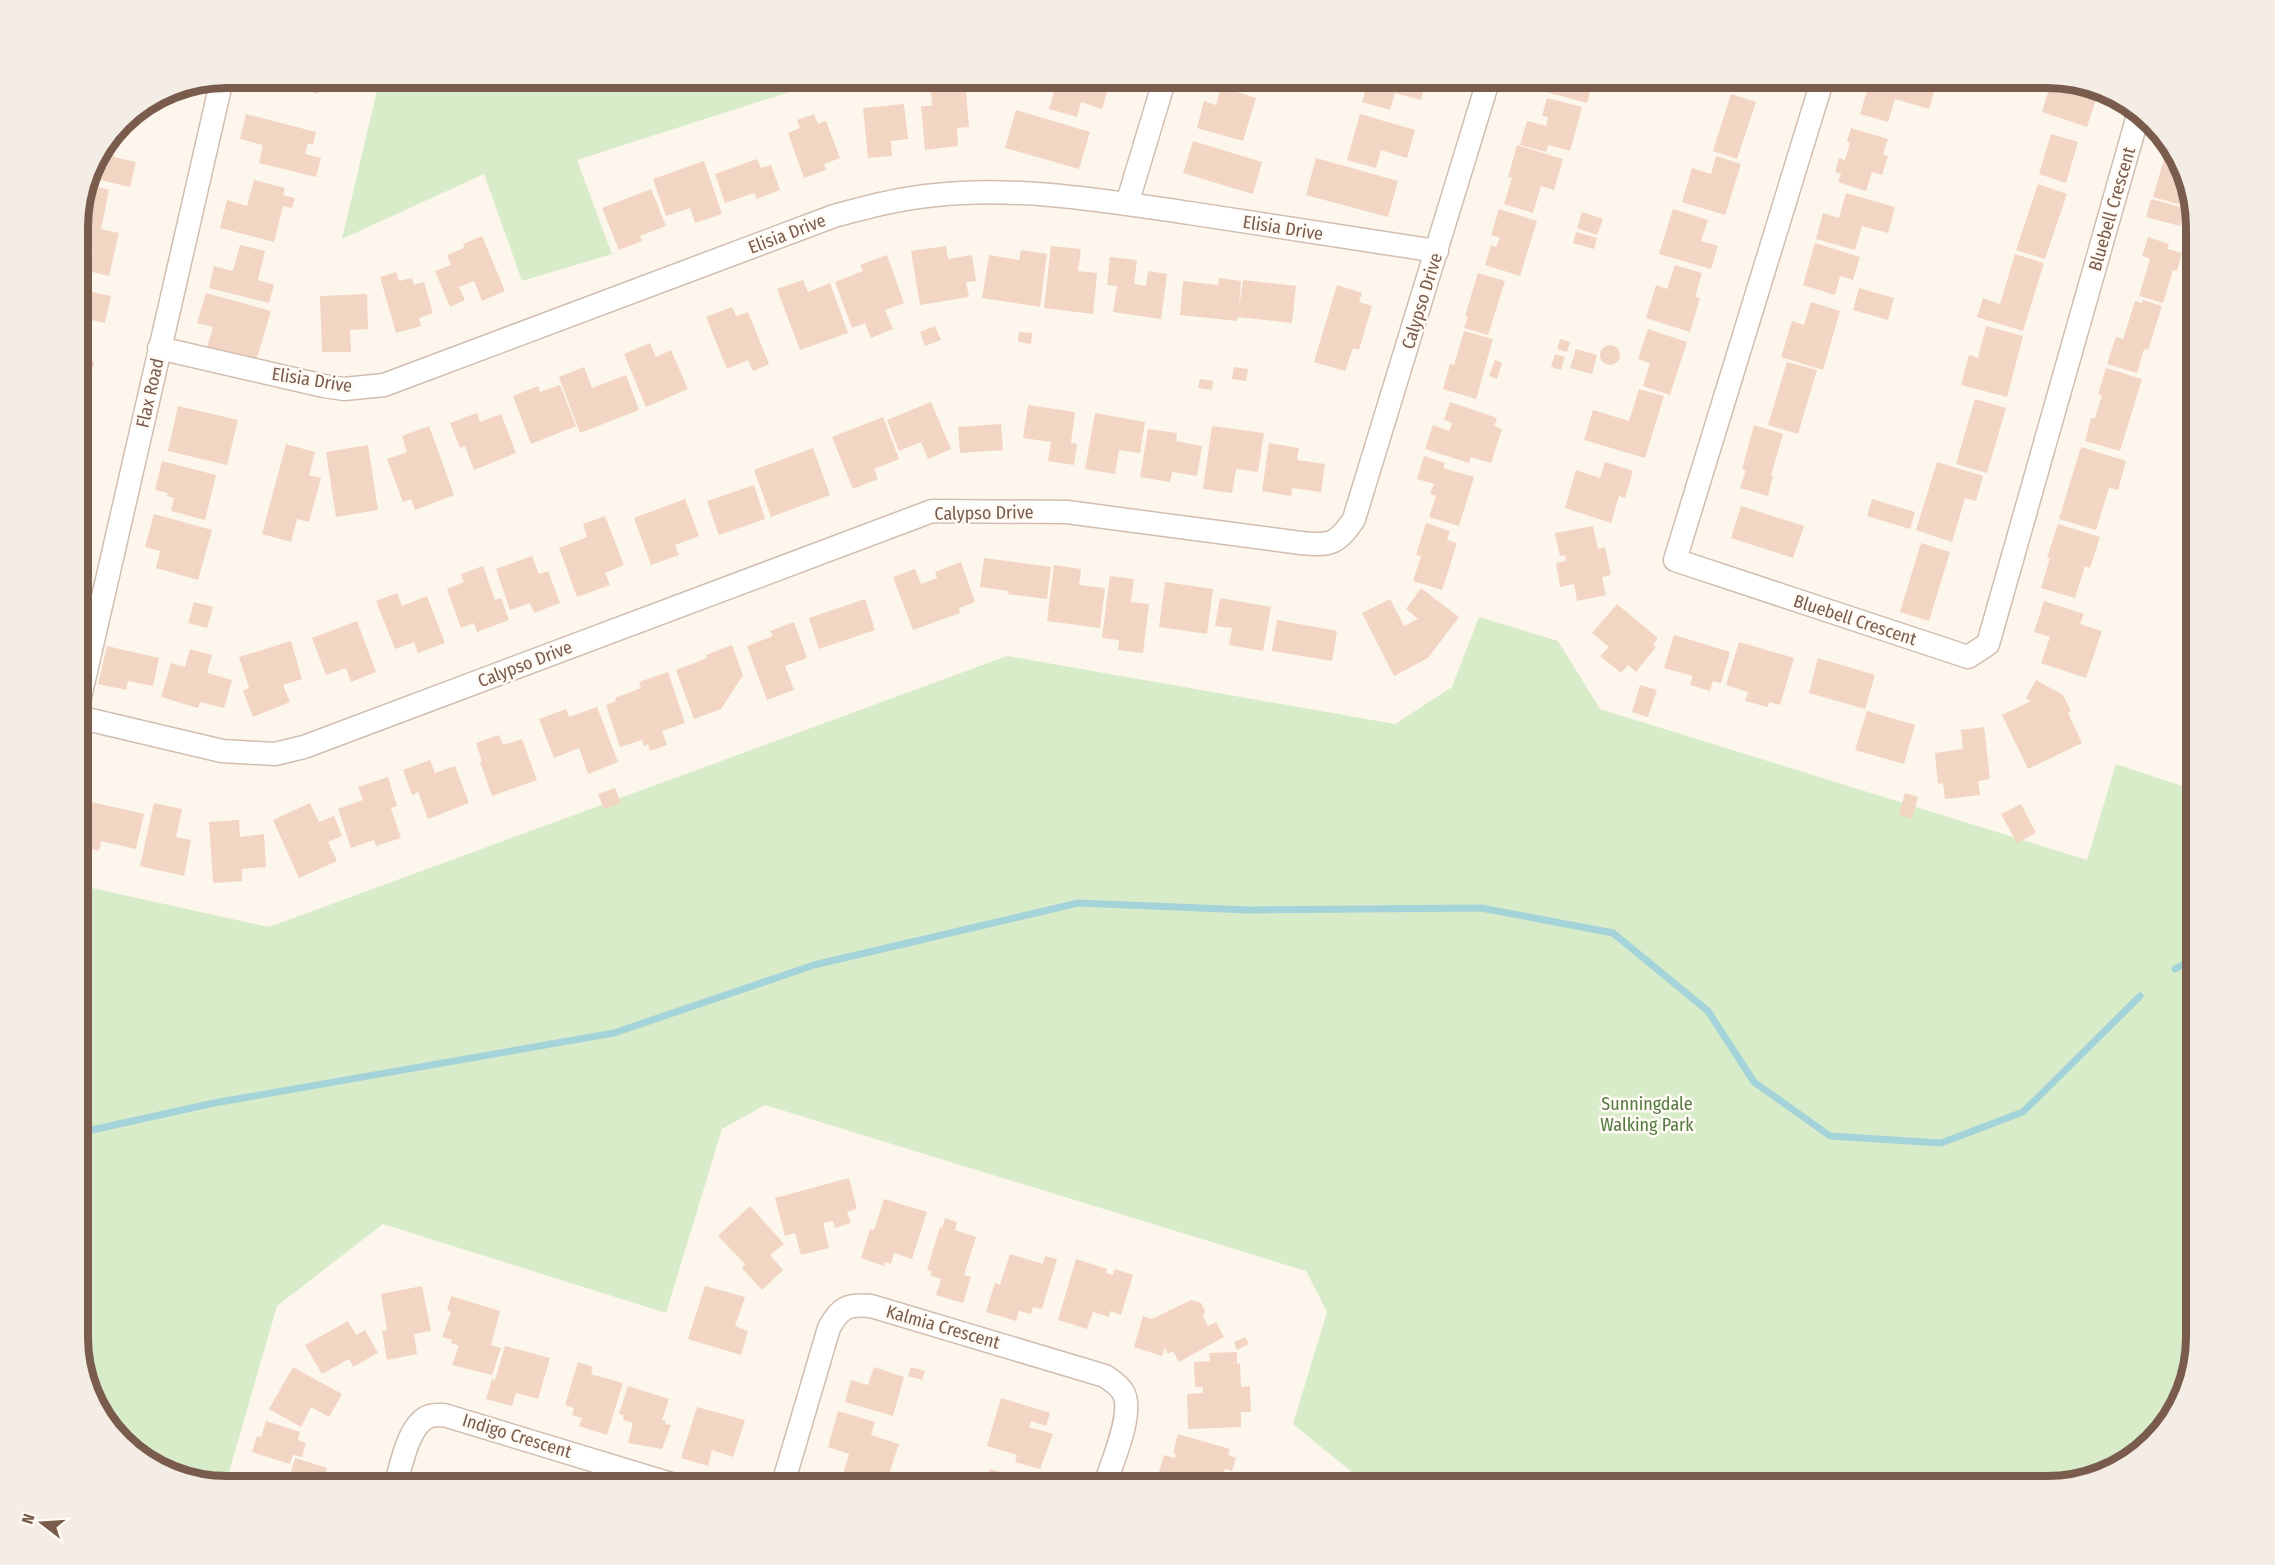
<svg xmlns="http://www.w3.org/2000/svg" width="2275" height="1565" font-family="'Fira Sans Condensed',sans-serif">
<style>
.green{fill:#d8ecc9}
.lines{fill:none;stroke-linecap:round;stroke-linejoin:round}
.stream{stroke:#a5d3da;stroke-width:7}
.building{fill:#f3d5c3}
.street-casing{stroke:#d1beb0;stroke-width:25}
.street{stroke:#fff;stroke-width:22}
.labels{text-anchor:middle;stroke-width:5;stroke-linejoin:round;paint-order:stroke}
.street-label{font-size:18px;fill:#7a5c4d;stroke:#fffaf3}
.park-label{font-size:18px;fill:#537a41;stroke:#fffaf3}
.rim{fill:none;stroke:#7a5c4d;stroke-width:8}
</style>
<rect width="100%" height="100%" fill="#fdf6ec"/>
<!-- green -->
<path class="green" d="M380 78H833L577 160 612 254 522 281 484 174 342 239Z
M1479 617 1558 641 1600 709 2087 860 2116 764 2197 791V1338L2172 1421 2114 1471 2048 1487H1370L1293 1424 1327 1312 1306 1271 765 1105 722 1129 666 1313 383 1224 277 1306 225 1486 144 1462 98 1412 78 1347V885L269 927 1007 656 1395 724 1452 687Z"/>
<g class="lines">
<!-- stream -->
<path class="stream" d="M2175 969 2197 957
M78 1133 214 1103 614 1033 814 965 1078 903 1249 910 1481 908 1613 933 1708 1011 1754 1082 1830 1136 1941 1143 2023 1112 2140 996"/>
</g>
<!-- building -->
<path class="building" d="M255 78H322L318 94 285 86 284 89 254 82Z
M1058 78H1111L1102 109 1081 102 1077 117 1049 109Z
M1232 78H1250L1248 84Z
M1369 78H1427L1421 100 1395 93 1390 110 1362 102Z
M1538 78H1594L1587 103 1535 89Z
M1749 78H1766L1764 83Z
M1871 78H1938L1929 109 1895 99 1888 122 1860 114Z
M965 79 969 127 957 128 958 146 925 150 921 106H932L930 82Z
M2052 79 2098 93 2087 127 2042 112Z
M1221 87 1256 98 1243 141 1197 128 1204 101 1216 105Z
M1731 94 1756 102 1737 159 1713 151Z
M1547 98 1582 107 1570 151 1548 145 1546 152 1520 145 1527 121 1546 126 1548 117 1542 116Z
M153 101 149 115 137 112 138 111Z
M904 104 908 139 891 141 892 156 868 158 863 108Z
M1016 110 1090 132 1079 169 1005 148Z
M246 114 316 132 313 145 308 143 305 154 321 158 316 177 259 163 263 145 240 139Z
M814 114 818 124 826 121 840 158 824 164 826 170 804 178 788 133 800 128 797 120Z
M1360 114 1415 130 1407 158 1381 150 1376 168 1347 160Z
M1851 128 1888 139 1883 154 1888 156 1882 175 1872 172 1866 191 1838 182 1841 174 1835 172 1839 158 1845 160 1850 143 1847 141Z
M2051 134 2078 142 2066 183 2039 174Z
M113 136 119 137 114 157 136 162 130 187 88 177 90 170Z
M1193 141 1262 162 1253 194 1183 173Z
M1517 145 1563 159 1554 190 1541 186 1533 213 1504 204 1512 178 1508 177Z
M1716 156 1741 164 1725 215 1682 202 1692 168 1711 174Z
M2165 156 2179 159 2192 208 2153 197Z
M1316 158 1398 181 1388 217 1306 195Z
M757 159 761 168 771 165 780 190 757 199 754 193 725 203 715 174Z
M704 161 722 214 695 223 690 208 666 216 653 179Z
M254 180 285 188 283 195 295 198 292 208 283 206 274 242 220 228 227 200 247 206Z
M86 184 109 190 101 229 119 233 109 276 88 271 93 250 78 247V218Z
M2038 184 2067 194 2045 259 2016 250Z
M651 189 666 226 640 236 642 241 619 250 602 208Z
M1846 193 1895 207 1888 233 1862 226 1855 250 1816 239 1823 213 1839 218Z
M2151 199 2184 208 2180 226 2146 217Z
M1499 209 1537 221 1520 276 1485 265 1491 245 1496 247 1500 238 1491 235Z
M1673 209 1708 220 1701 241 1718 246 1711 269 1659 254Z
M1582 212 1603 219 1597 235 1577 228Z
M1576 232 1597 238 1594 249 1573 243Z
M482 236 505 291 482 301 474 281 459 287 465 300 450 307 435 271 451 265 447 255 464 248 463 244Z
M2148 237 2169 244 2167 249 2182 253 2177 271 2173 270 2163 303 2139 296 2150 259 2142 256Z
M1815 243 1860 257 1853 280 1840 276 1835 295 1803 285Z
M240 245 265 251 258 280 274 285 269 303 209 288 214 266 233 271Z
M946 246 948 259 972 255 976 281 966 282 969 297 920 305 911 251Z
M1051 246 1081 249 1078 271 1097 273 1093 314 1044 308Z
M1021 250 1047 254 1040 307 982 298 989 255 1019 260Z
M78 254 85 255 79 287 78 286Z
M2015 254 2044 263 2023 331 1977 317 1983 298 2000 304Z
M887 255 904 303 885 310 893 329 871 338 865 323 852 328 835 282 863 271 860 265Z
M1110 257 1137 260 1134 284 1146 286 1148 271 1167 274 1161 319 1113 312 1117 286 1107 285Z
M1675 265 1702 273 1695 297 1700 298 1690 332 1646 318 1656 285 1667 289Z
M396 272 399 281 412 278 414 285 424 282 433 313 419 318 421 326 396 333 380 277Z
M1478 273 1505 281 1488 335 1464 328 1468 317 1465 316Z
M1219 278 1241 281 1239 308 1243 280 1296 286 1292 323 1238 317 1237 321 1180 315 1183 281 1218 285Z
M803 280 808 292 830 283 848 333 800 350 777 289Z
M1337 285 1362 293 1359 302 1372 306 1359 350 1353 348 1345 371 1314 362Z
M1859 288 1894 298 1888 320 1853 310Z
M78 289 111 296 105 323 87 319 83 337 78 336Z
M206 293 271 311 256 361 207 347 213 327 197 323Z
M367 294 368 329 350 330 351 352H322L320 296Z
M2143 300 2162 306 2148 350 2144 349 2137 373 2107 364 2116 337 2123 339 2135 301 2142 303Z
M1811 302 1840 311 1823 370 1781 357 1792 321 1804 325Z
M732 307 736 316 748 312 769 364 753 371 748 360 727 369 706 317Z
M935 326 941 340 925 346 920 332Z
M1986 326 2023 336 2007 397 1961 385 1969 355 1978 358Z
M1648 329 1687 342 1670 395 1643 386 1650 363 1638 359Z
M1464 331 1493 339 1476 399 1443 389 1450 364 1454 365Z
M1019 332 1032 333 1031 344 1018 342Z
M1560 339 1570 342 1567 352 1557 349Z
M650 343 656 357 671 350 688 389 646 407 624 354Z
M1600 355a10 10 0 1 1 20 0a10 10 0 1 1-20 0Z
M1576 349 1597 355 1592 374 1570 368Z
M1555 354 1565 357 1561 370 1551 367Z
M78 358 94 362 88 389 78 387Z
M1495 360 1502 363 1497 379 1489 376Z
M1787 362 1817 370 1798 434 1768 425Z
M584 367 592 388 626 375 639 410 580 433 559 377Z
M1234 367 1248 369 1246 381 1232 379Z
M2106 368 2142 379 2120 451 2085 441 2091 418H2095L2102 395 2098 394Z
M1200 379 1213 381 1212 390 1198 388Z
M560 385 576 426 531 444 513 396 538 386 540 392Z
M1639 389 1664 396 1645 458 1584 440 1593 410 1629 421Z
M78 393 87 395 79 428 78 427Z
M1975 399 2006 408 1987 473 1956 464Z
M931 402 951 449 928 459 921 442 899 451 887 420Z
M1450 402 1497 418 1494 426 1502 429 1491 463 1471 457 1469 463 1425 449 1433 425 1449 431 1452 423 1444 420Z
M1028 405 1075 412 1071 443 1077 444 1074 465 1048 461 1051 442 1023 438Z
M178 406 238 420 227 465 168 451Z
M477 413 480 422 501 414 516 453 474 470 465 446 460 448 450 423Z
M1095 413 1145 422 1140 453 1119 450 1115 474 1085 469Z
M883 417 899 459 874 469 878 479 853 489 832 437Z
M1001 424 1003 450 960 453 958 427Z
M1754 425 1783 434 1771 475 1773 476 1768 496 1740 488 1746 470 1742 469Z
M429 426 454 495 415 510 411 499 403 502 387 459 407 452 402 436Z
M1212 426 1264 433 1258 472 1236 469 1232 493 1203 489Z
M1148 429 1177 433 1176 441 1202 446 1197 476 1172 472 1170 482 1140 477Z
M1269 443 1299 448 1297 460 1325 464 1321 492 1292 488 1291 496 1262 491Z
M286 444 315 452 309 475 321 478 309 522 297 519 291 542 262 534Z
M368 445 378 510 336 517 326 452Z
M2081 447 2126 461 2118 490 2109 488 2096 530 2059 519Z
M813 448 830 495 771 517 754 470Z
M1424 456 1445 463 1443 468 1474 477 1459 526 1429 517 1436 496 1430 494 1434 484 1417 479Z
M162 461 216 475 205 520 171 511 174 498 167 496 168 493 155 490Z
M1605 462 1633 471 1625 498 1619 496 1611 523 1565 508 1576 470 1600 478Z
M1937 462 1983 476 1976 501 1965 498 1952 542 1916 530Z
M2194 476 2197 478V494L2188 491Z
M754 485 765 519 719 535 707 501Z
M685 499 699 536 675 545 679 555 651 565 634 518Z
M1872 499 1915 512 1910 529 1867 516Z
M1741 506 1804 526 1793 558 1731 538Z
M154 514 212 530 198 580 156 568 160 551 145 547Z
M605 516 624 565 605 573 610 585 577 597 559 548 587 537 583 524Z
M1426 523 1450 531 1447 540 1457 543 1442 590 1413 581 1421 556 1416 555Z
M2058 524 2100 537 2090 568 2085 566 2075 598 2041 588 2050 558H2047Z
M1593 526 1598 549 1605 547 1611 575 1602 577 1606 595 1577 601 1574 584 1560 587 1556 563 1566 561 1565 555 1560 556 1555 533Z
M1921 543 1950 552 1929 621 1900 612Z
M532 556 539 574 548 571 560 603 534 613 530 603 510 610 496 569Z
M984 558 1051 567 1047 599 1008 594 1009 591 980 587Z
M961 562 975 602 959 608 960 613 913 630 893 577 915 569 921 584 937 578 935 572Z
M1054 565 1081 569 1079 585 1105 588 1100 628 1047 621Z
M483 566 495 600 501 598 509 620 477 632 474 623 461 628 447 589 464 582 461 574Z
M1110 576 1134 579 1131 602 1149 604 1143 653 1118 650 1119 640 1102 638Z
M1165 582 1213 589 1207 634 1159 627Z
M1421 588 1459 617 1428 658 1394 676 1362 613 1390 599 1404 626 1418 619 1406 609Z
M397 593 402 606 427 596 445 643 418 653 414 642 395 649 376 601Z
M1220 598 1271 607 1263 651 1229 645 1232 628 1215 626Z
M865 599 875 630 819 649 809 618Z
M2044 601 2084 614 2080 624 2102 631 2086 678 2041 663 2050 637 2034 632Z
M194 602 213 607 207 628 188 623Z
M1617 604 1658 638 1653 645 1656 647 1636 672 1628 665 1621 673 1600 656 1609 647 1592 633Z
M1277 620 1337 631 1332 661 1272 651Z
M357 621 376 672 351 682 346 668 326 675 312 638Z
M794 622 807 658 785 666 794 690 767 700 747 646 773 636 770 631Z
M1674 635 1730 652 1721 683 1713 681 1710 691 1690 685 1693 676 1664 668Z
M291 641 302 679 283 685 290 702 253 717 243 691 249 688 239 657Z
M1739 642 1794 658 1780 705 1769 702 1768 707 1745 701 1748 692 1726 685Z
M732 645 743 675 721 709 694 719 676 670 707 658 706 655Z
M107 646 159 658 153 686 128 681 126 690 98 684Z
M190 649 212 655 207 673 232 680 224 708 200 702 198 708 161 697 171 663 185 667Z
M1818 658 1875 675 1865 709 1809 693Z
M668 672 685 723 662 731 667 745 650 751 648 744 644 746 642 740 620 747 606 705 616 701 615 698 641 688 639 682Z
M2036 680 2063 695 2071 711 2068 713 2082 743 2028 769 2002 715 2031 701 2026 698Z
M1640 685 1657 690 1648 717 1632 712Z
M597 707 618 762 588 774 579 748 554 758 539 719 566 709 569 717Z
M1867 711 1915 725 1904 764 1855 750Z
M1984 727 1990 779 1978 781 1980 795 1945 799 1943 783 1938 784 1935 753 1963 749 1961 730Z
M499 735 503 745 522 739 537 780 492 796 480 762 482 761 476 743Z
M430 760 435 773 455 766 469 803 428 819 418 792 412 795 403 770Z
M388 777 397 806 391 808 401 838 376 846 374 840 351 848 338 809 363 800 358 787Z
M615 788 621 803 604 809 598 794Z
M1905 793 1918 797 1912 819 1899 815Z
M92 802 144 814 136 849 101 841 99 851 87 848 90 839 84 837Z
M154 803 182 809 176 837 191 840 184 876 140 866Z
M310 803 319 822 334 816 342 836 328 842 337 861 299 878 273 820Z
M2021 804 2036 833 2017 843 2001 814Z
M239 820 240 837 264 834 266 867 242 869V881L213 883 209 822Z
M849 1178 857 1209 847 1212 851 1223 835 1228 833 1221 823 1223 829 1248 801 1255 795 1233 785 1236 775 1198Z
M884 1199 927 1212 912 1259 894 1253 891 1264 885 1262 884 1266 861 1258 870 1229 874 1230Z
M750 1206 784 1244 770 1255 783 1270 762 1290 742 1268 745 1264 718 1236Z
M945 1218 957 1222 955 1230 976 1237 964 1275 971 1277 963 1303 936 1295 941 1279 930 1275 932 1271 927 1270 940 1227 942 1228Z
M1010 1254 1043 1264 1045 1256 1057 1259 1042 1309 1033 1307 1031 1314 1019 1311 1016 1321 986 1312 995 1283 1000 1285Z
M1076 1259 1107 1269 1106 1273 1113 1275 1115 1269 1133 1275 1121 1315 1110 1311 1109 1317 1093 1312 1087 1329 1058 1320Z
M422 1286 431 1331 414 1334 417 1354 387 1360 382 1331 387 1330 381 1294Z
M705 1286 745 1297 735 1326 748 1331 741 1355 688 1339Z
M451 1296 500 1311 491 1345 501 1348 492 1375 452 1365 459 1346 451 1343 452 1340 442 1337 451 1312 447 1310Z
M1191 1300 1201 1303 1205 1311 1203 1317 1208 1326 1216 1322 1224 1337 1179 1362 1173 1351 1168 1354 1165 1347 1162 1356 1134 1347 1143 1316 1152 1319Z
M348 1321 356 1335 365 1330 378 1353 353 1367 349 1359 322 1374 305 1345Z
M1245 1337 1249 1344 1237 1350 1234 1342Z
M505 1346 550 1358 538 1399 516 1393 512 1406 486 1399 492 1379 495 1380Z
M1237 1352V1364L1240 1363 1241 1387 1250 1386 1251 1412H1241V1427L1188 1429 1187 1394 1203 1393V1387H1195L1194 1362 1210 1361 1209 1353Z
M578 1362 593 1367 591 1374 623 1383 607 1435 579 1426 582 1418 572 1415 574 1408 565 1405Z
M293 1367 342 1394 329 1417 311 1407 301 1427 269 1409Z
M874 1367 904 1377 893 1416 845 1402 851 1380 868 1385Z
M911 1367 925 1371 922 1380 908 1376Z
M628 1386 669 1399 662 1420 666 1421 665 1424 671 1425 662 1449 628 1443 633 1423 623 1420 624 1415 619 1414Z
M1001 1398 1050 1413 1046 1426 1031 1421 1029 1427 1053 1434 1040 1469 1015 1462 1017 1455 987 1446Z
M697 1407 745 1420 733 1457 712 1450 708 1466 681 1458Z
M838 1411 875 1422 871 1435 899 1444 885 1486 843 1474 849 1454 828 1447Z
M266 1421 300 1432 298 1440 306 1443 302 1457 293 1455 290 1464 252 1452 257 1436 261 1437Z
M1178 1434 1230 1449 1228 1455 1236 1458 1232 1471 1225 1469 1219 1487H1185L1157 1479 1164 1455 1175 1458 1176 1454 1173 1453Z
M295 1458 327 1468 321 1487H294L287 1485Z
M990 1469 1037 1483 1036 1487H985Z
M429 1482 446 1486V1487H427Z
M828 1482 842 1487H826Z"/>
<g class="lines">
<!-- street casing -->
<g class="street-casing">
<path id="street" d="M1823 78 1675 560 1968 657 1988 644 2139 112
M1127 204 1165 78
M159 348 324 386 344 389 384 385 834 216C867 207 901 198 936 195 1020 186 1106 201 1189 213 1272 226 1355 238 1437 251
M78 706 222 79
M78 717 222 751 275 754 304 747 932 511 1067 512 1301 543C1330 546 1338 544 1354 519L1489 78
M395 1487C401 1467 408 1423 430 1416 434 1415 440 1415 444 1415L681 1487
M782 1487 829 1328C840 1307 848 1304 871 1306L1105 1376C1112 1381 1119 1385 1123 1392 1135 1412 1111 1465 1104 1487"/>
</g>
<!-- street -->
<use href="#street" class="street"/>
</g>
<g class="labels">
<!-- street labels -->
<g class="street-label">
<text transform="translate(2112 209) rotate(-74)" y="6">Bluebell Crescent</text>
<text transform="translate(1283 228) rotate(9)" y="6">Elisia Drive</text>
<text transform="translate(787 234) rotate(-21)" y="6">Elisia Drive</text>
<text transform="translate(1422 301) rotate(-73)" y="6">Calypso Drive</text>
<text transform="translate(312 380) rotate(9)" y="6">Elisia Drive</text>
<text transform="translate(150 393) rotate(-77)" y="6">Flax Road</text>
<text transform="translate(984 513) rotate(-1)" y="6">Calypso Drive</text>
<text transform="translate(1855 620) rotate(18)" y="6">Bluebell Crescent</text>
<text transform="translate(525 664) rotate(-21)" y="6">Calypso Drive</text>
<text transform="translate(943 1327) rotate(16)" y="6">Kalmia Crescent</text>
<text transform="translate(517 1436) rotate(17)" y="6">Indigo Crescent</text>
</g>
<!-- park labels -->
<g class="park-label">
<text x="1647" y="1110">Sunningdale<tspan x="1647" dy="21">Walking Park</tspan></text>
</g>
</g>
<!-- crop -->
<path d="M0 0H2275V1565H0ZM227 88H2047A139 139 0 0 1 2186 227V1337A139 139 0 0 1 2047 1476H227A139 139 0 0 1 88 1337V227A139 139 0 0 1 227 88Z" fill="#f4ede6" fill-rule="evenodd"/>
<path class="rim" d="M227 88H2047A139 139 0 0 1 2186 227V1337A139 139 0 0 1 2047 1476H227A139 139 0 0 1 88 1337V227A139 139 0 0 1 227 88Z"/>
<!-- north arrow -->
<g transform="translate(42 1523) rotate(287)" stroke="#fffaf3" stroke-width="4.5" paint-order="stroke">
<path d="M0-4.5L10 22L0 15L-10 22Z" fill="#7a5c4d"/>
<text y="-9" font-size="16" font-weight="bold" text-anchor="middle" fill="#7a5c4d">N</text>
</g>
</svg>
